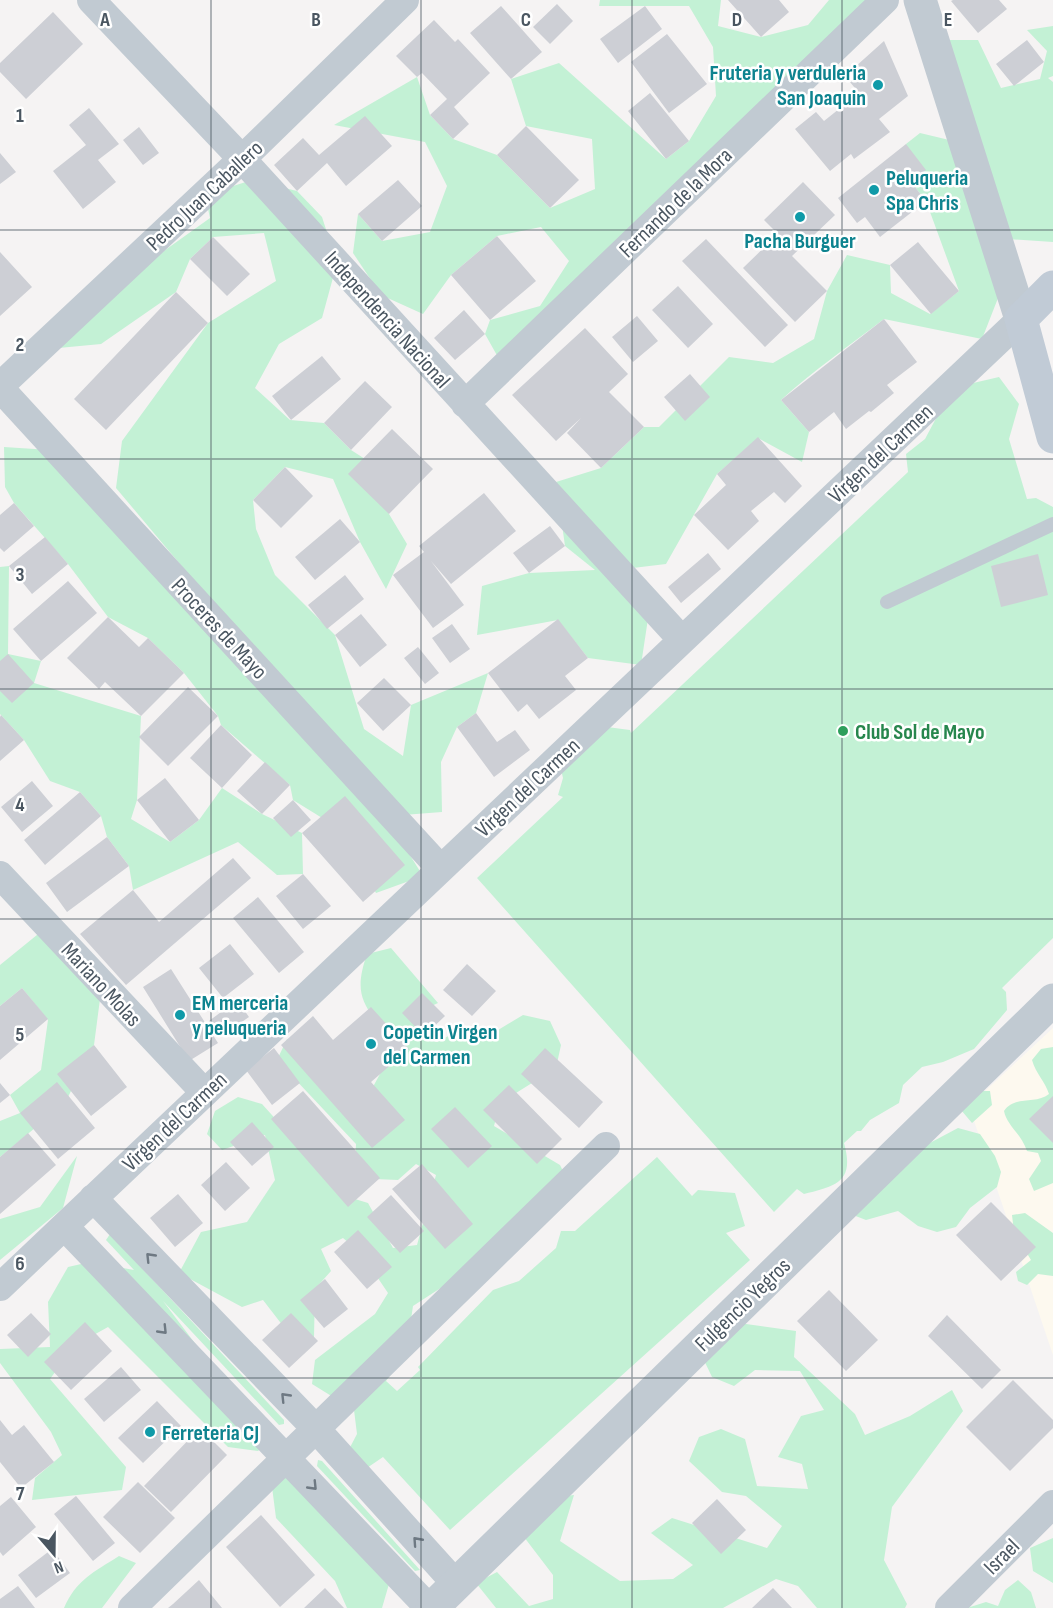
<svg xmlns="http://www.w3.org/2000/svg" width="1053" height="1608" font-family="'Sofia Sans Condensed',sans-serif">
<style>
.commercial{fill:#fdf9ef}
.green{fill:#c3f1d5}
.building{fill:#cdcfd5}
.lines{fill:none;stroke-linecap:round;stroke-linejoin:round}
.service{stroke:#c1cad2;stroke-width:14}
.minor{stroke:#c1cad2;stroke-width:28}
.tertiary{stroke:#c1cad2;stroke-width:33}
.secondary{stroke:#c1cbd6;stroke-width:33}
.oneway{stroke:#6e7983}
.grid{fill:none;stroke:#4a5661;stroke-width:1.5;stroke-opacity:0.55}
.culture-dot{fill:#0f9aa8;stroke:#fff;stroke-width:2}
.leisure-dot{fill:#2e9e5b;stroke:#fff;stroke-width:2}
.labels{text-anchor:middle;stroke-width:5;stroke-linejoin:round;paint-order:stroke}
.culture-label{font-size:22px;font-weight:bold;fill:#0d838f;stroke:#fff;text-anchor:start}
.street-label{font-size:22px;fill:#4a5661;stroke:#fff}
.leisure-label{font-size:22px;font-weight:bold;fill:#27864d;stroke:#fff;text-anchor:start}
.grid-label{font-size:20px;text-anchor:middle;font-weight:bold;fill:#4a5661;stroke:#fff;stroke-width:5;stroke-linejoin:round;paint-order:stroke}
</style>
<rect width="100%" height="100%" fill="#f5f3f3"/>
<!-- commercial -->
<path class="commercial" d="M1053 1028V1355L969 1106Z"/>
<!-- green -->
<path class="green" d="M600 0H721L718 26 761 37 808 25 829 0H888L499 359 485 334 490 320 540 306 569 261 541 227 497 236 451 275 423 314 381 295 353 253 358 214 382 241 430 232 447 186 425 142 334 125 417 77 430 115 453 139 497 155 550 208 595 189 592 139 526 126 511 79 559 63 666 159 689 141 716 96 713 47 689 6H599Z
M1053 26V76L1048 78 1053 82V242L994 238 1000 293 982 339 884 319C849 346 814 370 781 400L809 432 802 462 758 438 717 474 666 564 616 570 649 612 641 665 588 658 558 620 477 635 482 586 529 573 595 570 565 546 556 482 601 468 644 427H659L729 357 773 363 814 339 827 291 847 255 890 265 891 293 930 314 959 291 926 201 911 182 906 144 920 133 966 144 949 40H978L1001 88 1040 79 1047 51 1027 30Z
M252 180 297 191 322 217 337 263 322 318 279 344 255 388 290 420 324 423 351 450 376 466 389 514 407 544 386 589 360 542 333 479 285 467 253 500 256 529 275 575 335 635 364 729 403 756 411 705 488 673 476 713 457 727 441 762 442 812 390 816 384 814 423 876 376 893 340 829 293 800 290 785 221 725 218 716 184 673 148 638 108 617 68 564 14 503 5 487 4 447 50 450 222 614 116 488 122 441 208 323 276 281 264 233 213 237 190 259 176 292 101 344 48 349 80 311 210 218 205 195Z
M999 377 1019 404 1009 439 1027 499 1036 498 1053 507V938L1002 988 1006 992 1007 1010 974 1049 943 1062 922 1067 903 1085 899 1103 870 1120 861 1131H857L844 1143C855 1182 836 1186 804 1194L797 1189 774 1212 477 878 563 797 558 795 563 778 560 765 607 727 630 730 631 733 908 472 906 454 925 439 941 409 969 384Z
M9 566 8 654 41 661 34 683 141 716 137 800 131 819 170 842 199 820 222 788 262 814 302 833 303 874 277 875 238 842 133 890 129 866 107 837 101 816 80 792 50 781 24 740 0 714V567Z
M48 926 100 999 94 1045 65 1103 0 1157V1121L20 1113 10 1095 41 1070 48 1020 22 988 0 1006V965Z
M391 948 438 1003 416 1013 414 1036 437 1042 458 1031 480 1041 523 1015 550 1021 561 1045 556 1068 500 1103 494 1126 560 1165 570 1185 539 1224 413 1306 406 1353 386 1381 397 1391 420 1370 418 1367 493 1290 519 1281 556 1248 561 1231H575L657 1157 692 1196 698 1190 735 1193 745 1226 726 1233 750 1260 450 1530 383 1457 364 1470 346 1455 357 1434 354 1410 312 1384 315 1360 375 1314 388 1293 361 1253 343 1238 321 1249 331 1271 315 1289 314 1337 290 1335 263 1300 242 1307 179 1273 201 1232 247 1222 275 1180 265 1135 222 1150 207 1134 215 1111 238 1097 262 1104 345 1196 368 1203 393 1248 417 1245 436 1175 416 1164 398 1180 375 1179 355 1168 356 1144 277 1060 287 1039 310 1044 363 1105 386 1063 389 1039C365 1005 352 997 367 954Z
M1053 1047V1183L1034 1191 1029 1179 1041 1161 1038 1153 1027 1151C1021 1133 1007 1126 1004 1111 1015 1095 1035 1105 1049 1094 1045 1081 1036 1074 1032 1060L1041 1049Z
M962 1091H990L992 1105 972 1123 956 1104Z
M958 1128 980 1134 995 1156 1001 1172 997 1187 970 1208 956 1227 937 1232 918 1226 898 1211 866 1220 853 1215 926 1145Z
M77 1156 63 1208 0 1260V1219L40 1207Z
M1025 1213 1053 1233V1276L1038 1274 1027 1285 1018 1281 1016 1272 1031 1260 1014 1232 1012 1215Z
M110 1234 284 1420V1424L279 1425 163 1301 262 1432 267 1443 258 1451 228 1447 108 1327 74 1346 50 1379 126 1467 122 1490 32 1500 35 1478 62 1455 51 1432 0 1363V1349L50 1347 48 1302 68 1267 90 1262 134 1270 106 1240Z
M739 1323 796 1331 794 1357 855 1414 865 1435 910 1416 952 1390 963 1411 892 1507 884 1560 907 1604 905 1608H817L798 1586 776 1579 723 1608H496L476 1583 497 1572 529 1606 553 1599V1575L524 1537 550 1498 574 1495 560 1541 620 1581 673 1579 693 1565 651 1533 672 1518 767 1548 782 1526 746 1496 722 1492 689 1461 699 1437 721 1429 745 1439 757 1486 808 1489 802 1464 778 1457 801 1416 824 1410 800 1371 755 1370 734 1386 712 1377 701 1354Z
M318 1460 322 1461 420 1570 415 1571 317 1466Z
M282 1472 389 1584 382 1608H347L335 1581 276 1518 271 1479Z
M1053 1538V1583L1033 1571 1030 1548Z
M119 1556 136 1563 102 1608H64C76 1580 94 1572 119 1556Z
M1018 1580 1031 1592 1036 1608H967L986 1602 998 1606 1005 1590Z"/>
<!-- building -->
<path class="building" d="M728 0H779L789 12 761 37Z
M953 0H999L1007 9 978 33 951 1Z
M557 4 573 21 550 44 533 27Z
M501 6 542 52 511 79 470 33Z
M645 6 662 29 618 63 600 39Z
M53 12 83 44 26 99 0 72V63Z
M434 20 455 42 458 39 490 73 454 107 469 124 453 139 430 115 447 99 422 73 417 77 396 56Z
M667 34 707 84 669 113 631 62Z
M1027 40 1044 62 1014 86 996 64Z
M884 41 908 96 879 119 890 132 854 159 851 154 830 171 795 129 816 112 824 121 859 93 845 76Z
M650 93 689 141 666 159 628 111Z
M89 108 119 144 98 160 116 182 83 209 53 171 86 145 69 125Z
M365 116 392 146 346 186 327 163 297 191 274 165 303 138 319 155Z
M526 126 579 180 550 208 497 155Z
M139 127 159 153 143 165 123 140Z
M906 144 926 170 911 182 926 201 880 237 865 217 857 223 838 198Z
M0 153 16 172 0 184Z
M398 180 422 206 382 241 358 214Z
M803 182 835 215 792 256 827 291 795 322 743 268 778 234 764 220Z
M497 236 536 281 490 320 451 275Z
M213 237 250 274 227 296 190 259Z
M706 239 788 325 765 347 682 261Z
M918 242 959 291 931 314 890 265Z
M0 252 32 287 0 316Z
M678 286 713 324 688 348 652 310Z
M176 292 208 323 106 430 74 399Z
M464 310 485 334 455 360 434 338Z
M637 316 658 341 633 362 612 337Z
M884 319 917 362 887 385 894 393 871 412 869 411 846 429 834 412 809 432 781 400Z
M585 328 628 374 609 392 644 427 601 468 567 433 581 418 556 441 512 395Z
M322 356 341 379 291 420 272 396Z
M690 374 710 397 685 421 664 397Z
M365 381 392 407 351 450 324 423Z
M392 429 433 469 389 514 348 474Z
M758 437 802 486 785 503 774 492 751 511 759 521 728 550 694 515 726 485 717 474Z
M285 467 313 496 281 528 253 500Z
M484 493 516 531 451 584 431 561 464 605 433 628 393 575 424 552 419 546Z
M14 503 34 526 4 552 0 548V515Z
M340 519 360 542 315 580 295 557Z
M550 526 565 546 529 573 513 553Z
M45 537 68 564 32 594 9 566Z
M708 553 721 569 681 603 668 587Z
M1038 554 1048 595 1001 607 991 566Z
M345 575 364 599 327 629 308 605Z
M68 581 97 613 41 661 13 629Z
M361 614 387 645 360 667 335 635Z
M108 617 139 647 148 638 184 673 141 716 105 682 99 689 67 658Z
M558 619 588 658 565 676 576 690 539 719 527 704 518 712 488 673Z
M452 624 470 649 450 663 432 638Z
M418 647 439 673 425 684 404 658Z
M8 654 34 683 12 703 0 691V661Z
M384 678 411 705 383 731 357 703Z
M188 687 218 716 168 766 139 737Z
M476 713 497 742 515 730 530 750 494 777 457 727Z
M1 715 24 740 0 761V717Z
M221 725 252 755 222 788 190 758Z
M265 762 290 785 262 814 237 791Z
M165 778 199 820 170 842 137 800Z
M32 781 53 806 22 832 1 807Z
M80 792 101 816 45 865 24 840Z
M345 796 405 865 363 902 302 833Z
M293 800 311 820 291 837 273 818Z
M107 837 129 866 67 912 46 883Z
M233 858 251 878 126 985 80 934 133 890 159 922Z
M303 874 331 906 303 929 276 896Z
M258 897 304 952 279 973 233 918Z
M230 944 254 974 223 998 199 968Z
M467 964 496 991 472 1016 443 990Z
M171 969 218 1043 189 1061 143 987Z
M22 988 48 1019 0 1060V1006Z
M422 993 445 1016 424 1036 402 1013Z
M237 1000 249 1017 220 1037 209 1021Z
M371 1007 409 1049 371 1082 405 1120 372 1148 281 1045 313 1016 333 1040Z
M94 1045 127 1087 91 1116 57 1074Z
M274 1048 300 1083 272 1105 246 1070Z
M545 1048 603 1102 579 1128 521 1074Z
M57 1082 95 1128 58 1159 20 1113Z
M0 1083 10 1095 0 1103Z
M509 1085 562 1139 537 1164 483 1110Z
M303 1091 380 1178 348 1207 271 1119Z
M1053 1096V1143L1029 1119Z
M455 1107 492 1146 468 1168 431 1129Z
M252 1122 274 1147 252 1166 230 1142Z
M28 1133 56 1165 0 1214V1157Z
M226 1162 250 1188 225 1211 201 1185Z
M422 1164 473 1224 445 1249 392 1189Z
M178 1194 203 1223 175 1247 150 1218Z
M391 1195 424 1231 400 1253 367 1217Z
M991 1202 1036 1247 1001 1281 956 1235Z
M358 1230 392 1267 367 1289 334 1252Z
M325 1279 348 1309 324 1328 300 1300Z
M829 1290 878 1340 846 1371 797 1321Z
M31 1313 51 1334 28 1357 7 1335Z
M291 1313 318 1341 289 1368 262 1340Z
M947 1315 1001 1370 982 1389 928 1336Z
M85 1322 112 1351 71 1390 44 1362Z
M121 1367 141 1390 104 1422 84 1399Z
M1013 1380 1053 1420V1428L1010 1471 966 1427Z
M157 1401 181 1426 143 1463 118 1438Z
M0 1420 12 1435 24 1425 54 1462 21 1488 0 1462Z
M200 1428 227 1455 171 1512 144 1486Z
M138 1482 175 1518 140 1553 103 1517Z
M76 1496 115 1543 93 1561 54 1514Z
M11 1497 36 1527 3 1556 0 1552V1506Z
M717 1499 746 1530 721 1554 692 1523Z
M261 1515 315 1575 280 1607 226 1547Z
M52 1549 70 1573 36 1598 18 1575Z
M199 1580 222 1608H168L173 1604Z
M18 1586 35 1608H0V1599Z
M325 1588 344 1608H304Z
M773 1588 792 1608H752Z"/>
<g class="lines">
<!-- service -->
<path class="service" d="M887 602 1053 524"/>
<!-- minor -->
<path class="minor" d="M91 0 242 159 682 640
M0 386 242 159 405 0
M0 388 441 869
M465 404 885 0
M0 875 204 1092
M93 1198 317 1430 456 1584
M65 1227 429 1608
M0 1287 1021 319
M132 1608 606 1146
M949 1608 1053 1504"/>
<!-- tertiary -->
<path class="tertiary" d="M920 0 1021 319
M432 1608 1053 1000"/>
<!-- secondary -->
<path class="secondary" d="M1053 287 1021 319 1053 437"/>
</g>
<!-- one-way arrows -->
<defs><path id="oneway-chevron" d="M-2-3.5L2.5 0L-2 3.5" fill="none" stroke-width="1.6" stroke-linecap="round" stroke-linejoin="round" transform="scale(1.5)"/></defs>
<g class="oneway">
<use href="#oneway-chevron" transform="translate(150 1257) rotate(-134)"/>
<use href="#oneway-chevron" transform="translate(163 1330) rotate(46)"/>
<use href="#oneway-chevron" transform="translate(285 1397) rotate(-134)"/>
<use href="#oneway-chevron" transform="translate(313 1486) rotate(46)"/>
<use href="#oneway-chevron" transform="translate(417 1541) rotate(-132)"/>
</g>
<!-- grid -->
<path class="grid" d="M211 0V1608M421 0V1608M632 0V1608M842 0V1608M0 230H1053M0 459H1053M0 689H1053M0 919H1053M0 1149H1053M0 1378H1053"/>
<!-- markers -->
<g class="culture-dot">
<circle cx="878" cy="85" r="6"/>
<circle cx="874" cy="190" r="6"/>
<circle cx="800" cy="217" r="6"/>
<circle cx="180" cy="1015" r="6"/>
<circle cx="371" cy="1044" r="6"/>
<circle cx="150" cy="1432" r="6"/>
</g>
<circle class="leisure-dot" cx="843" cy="731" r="6"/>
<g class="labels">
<!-- culture labels -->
<g class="culture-label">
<text x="866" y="80" text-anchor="end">Fruteria y verduleria<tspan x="866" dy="25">San Joaquin</tspan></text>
<text x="886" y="185">Peluqueria<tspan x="886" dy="25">Spa Chris</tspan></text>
<text x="800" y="248" text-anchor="middle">Pacha Burguer</text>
<text x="192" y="1010">EM merceria<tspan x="192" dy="25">y peluqueria</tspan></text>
<text x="383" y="1039">Copetin Virgen<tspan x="383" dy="25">del Carmen</tspan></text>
<text x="162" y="1440">Ferreteria CJ</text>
</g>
<!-- street labels -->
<g class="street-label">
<text transform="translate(204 195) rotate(-43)" y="8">Pedro Juan Caballero</text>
<text transform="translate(675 202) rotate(-44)" y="8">Fernando de la Mora</text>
<text transform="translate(388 319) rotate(48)" y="8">Independencia Nacional</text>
<text transform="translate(880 453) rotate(-43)" y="8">Virgen del Carmen</text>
<text transform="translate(220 628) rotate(47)" y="8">Proceres de Mayo</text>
<text transform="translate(527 787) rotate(-43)" y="8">Virgen del Carmen</text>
<text transform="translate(102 984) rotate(47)" y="8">Mariano Molas</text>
<text transform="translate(174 1121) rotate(-43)" y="8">Virgen del Carmen</text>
<text transform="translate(742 1304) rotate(-44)" y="8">Fulgencio Yegros</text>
<text transform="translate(1001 1556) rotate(-45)" y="8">Israel</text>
</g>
<!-- leisure labels -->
<g class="leisure-label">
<text x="855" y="739">Club Sol de Mayo</text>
</g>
</g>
<g class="grid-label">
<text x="105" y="26">A</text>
<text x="316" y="26">B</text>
<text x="526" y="26">C</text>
<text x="737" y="26">D</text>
<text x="948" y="26">E</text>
<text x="20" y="122">1</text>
<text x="20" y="351">2</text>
<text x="20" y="581">3</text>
<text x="20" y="811">4</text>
<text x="20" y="1041">5</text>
<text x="20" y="1270">6</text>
<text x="20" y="1500">7</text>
</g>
<!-- north arrow -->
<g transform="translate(54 1554) rotate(160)" stroke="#ffffff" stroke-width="4.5" paint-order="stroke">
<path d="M0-4.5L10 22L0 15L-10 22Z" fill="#4a5661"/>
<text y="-9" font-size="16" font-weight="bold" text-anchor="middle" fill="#4a5661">N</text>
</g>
</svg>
